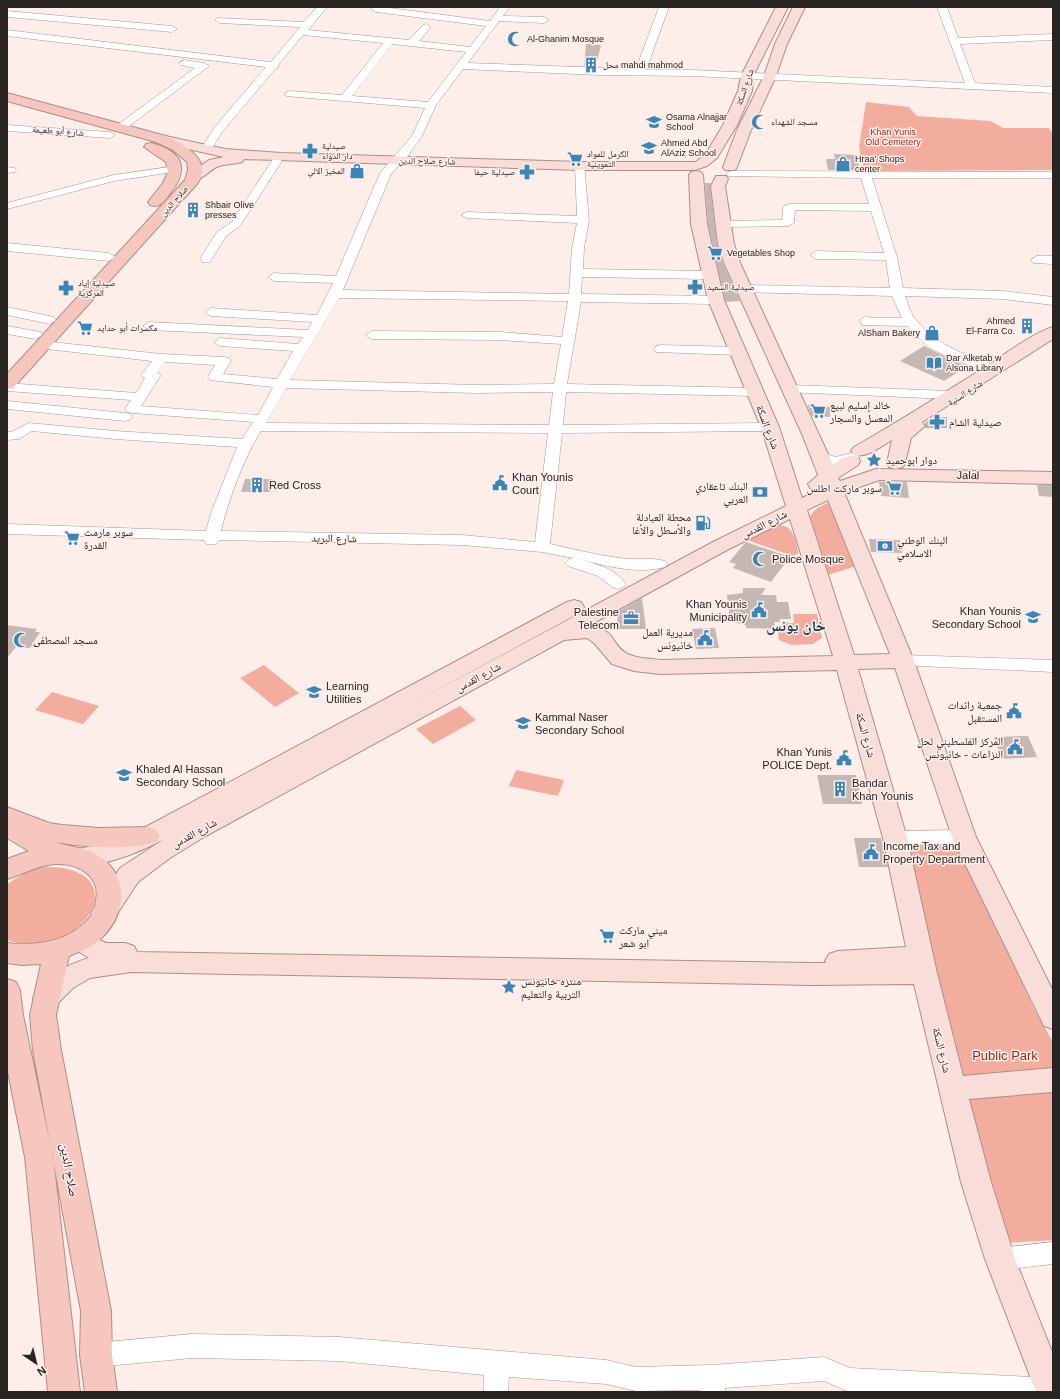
<svg xmlns="http://www.w3.org/2000/svg" width="1060" height="1399" font-family="Arial,'Noto Naskh Arabic',sans-serif">
<style>
.green{fill:#f3ad9f}
.building{fill:#c5b7b4}
.lines{fill:none;stroke-linecap:round;stroke-linejoin:round}
.minor-casing{stroke:#a59795;stroke-width:1}
.major-casing{stroke:#ae8e87;stroke-width:2}
.highway-casing{stroke:#ae8e87;stroke-width:2}
.minor{fill:#fff;fill-rule:evenodd}
.major{fill:#f9ddd8;fill-rule:evenodd}
.highway{fill:#f5c7be;fill-rule:evenodd}
.labels{text-anchor:middle;stroke-width:3;stroke-linejoin:round;paint-order:stroke}
.far-poi-label{font-size:9px;fill:#292322;stroke:#fdeeea;text-anchor:start}
.far-street-label{font-size:9px;fill:#292322;stroke:#fdeeea}
.far-park-label{font-size:9px;fill:#942c1c;stroke:#fdeeea}
.poi-label{font-size:11px;fill:#292322;stroke:#fdeeea;text-anchor:start}
.street-label{font-size:11px;fill:#292322;stroke:#fdeeea}
.near-park-label{font-size:13px;fill:#942c1c;stroke:#fdeeea}
.near-street-label{font-size:13px;fill:#292322;stroke:#fdeeea}
.district-label{font-size:15px;font-weight:bold;fill:#133850;stroke:#fdeeea}
</style>
<rect width="100%" height="100%" fill="#fdeeea"/>
<!-- green -->
<path class="green" d="M866 102 909 107 917 116 990 121 1003 128H1049L1053 135V170L864 171 859 147Z
M829 502 856 566 828 575 810 516 816 509Z
M777 525C794 524 795 540 799 553L793 556 747 540Z
M793 614H817L822 638 813 644 792 645 779 640 777 625H782L783 623H794Z
M264 665 299 693 275 707 240 678Z
M52 692 99 706 83 724 35 710Z
M460 706 476 720 433 744 416 729Z
M516 770 564 780 558 796 509 786Z
M960 842 1034 1009 1053 1042V1240L1007 1243 902 844Z
M46 867C141 867 81 966 7 940V884L28 871Z"/>
<!-- building -->
<path class="building" d="M586 44 601 45 596 66H584Z
M834 154 856 155 860 170H828L826 159H835Z
M705 183H711L710 186 717 244 724 266 740 301 726 302 725 300 708 224Z
M924 346 951 360 967 366 944 381 900 361Z
M807 405 830 407V417L812 416Z
M933 417H947V428H925V423Z
M245 479H273L270 492H241Z
M879 482H907L909 498 881 496Z
M1037 485H1053V497L1039 496Z
M869 539 900 540 902 553 871 552Z
M746 542 790 557 771 582 733 568 736 564 729 562Z
M743 588H766L761 595H776L777 602H788L791 619H780V622H774L776 629 746 628V625L736 623 735 619H730L727 595 743 593Z
M642 598 646 629H618L617 612Z
M7 625 37 629 35 632H40L30 648 16 647 7 658Z
M715 628 719 648 696 649 692 629Z
M1028 736 1037 757 1002 759 994 737Z
M817 775H856L862 804H823Z
M854 838H881L888 867H859Z"/>
<g class="lines">
<!-- minor casing -->
<g class="minor-casing">
<path id="minor" d="M317 7H327L308 30 409 40 423 25 426 24 431 27 419 41 470 47 486 26 376 12 371 9 373 7H382L490 21 500 7H510L503 16 544 17 549 20 544 23 499 21 468 63 636 69 659 7H669L646 70H692L965 83 937 7H947L958 38 1053 34V40L960 44 975 83 1053 87V93L692 76 598 75 463 69 436 105 422 136 407 157 391 174 343 290 569 294 572 248 577 223 467 218 461 215 467 212 577 216 575 166 576 164H584L589 220 584 248 583 269 709 271 715 275 709 279 582 277 581 294 716 296 722 300 716 304 581 302 567 384 755 388 760 389 762 392 760 395 755 396 566 392 563 425 770 423 775 424 777 427 775 430 770 431 562 433 550 544C573 549 596 555 619 558 634 560 651 557 665 561L668 564 665 567C636 575 603 565 574 558 592 563 615 567 626 584L624 587 618 589 612 587 598 576 568 566 565 563 568 560 573 558 542 552 462 545 219 540 216 544H206L204 540 7 534V524L206 531 211 513 237 447 115 439 32 431 19 439 7 440V432H11L29 423 115 431 242 439 253 422 132 413 127 412 125 409 131 400 7 391V383L136 393 145 378 141 375 152 361 38 348 37 345 38 342 43 341 161 354 224 357 229 358 231 361 223 374 277 379 293 351 220 346 214 342 220 338 298 344 303 337 149 330 143 326 149 322 308 330 312 322 211 316 205 312 211 308 317 315 333 283 274 281 268 277 274 273 336 276 380 173 412 136 425 108 286 96 285 94 286 92 290 91 342 95 383 43 303 35 279 64 278 67 276 68 222 132 210 151 206 152 201 149 214 128 266 67 7 36V30L271 62 300 27 220 23 215 20 217 18 304 22ZM392 44 466 52 428 102 352 96ZM339 298 568 301 562 337 500 332 372 331 366 335 372 339 500 340 561 344 554 384 477 385 290 380ZM165 362 215 365 208 377 210 380 273 387 258 415 141 406 161 375 157 372ZM286 388 477 393 553 392 549 425 266 423ZM261 431 548 433 535 542 462 535 221 531C228 501 244 457 261 431Z
M7 11 172 26 177 29 172 32 7 17Z
M184 60 204 63 209 66 124 130H116L115 128 116 126 195 68 181 65 179 63Z
M7 125 110 132 115 135 110 138 7 131Z
M277 158 282 161 240 226 226 236 210 262H202L200 259 217 232 232 222 273 159Z
M176 166 181 169 180 171 114 181 7 209V203L114 175Z
M7 167 15 168 16 170 15 172 7 173Z
M732 171 1053 172V178H872L897 257 903 288 1003 291 1053 297V305L1003 299 905 296C908 304 911 315 917 321 937 346 967 355 997 366L999 369 997 372 992 373 952 359 928 347 907 326 862 325 860 320 866 316 871 318H902L892 296 740 292 738 289 740 286 744 285 890 288 886 260 816 259 810 255 816 251 884 253 871 211 795 210 794 223 788 226 724 227 718 224 724 221 782 220 783 207 789 204H869L861 178 728 176 726 174 728 172Z
M7 243 109 253 115 257 109 261 7 251Z
M1037 256H1053V264L1033 263 1031 260Z
M7 307 54 317 56 320 50 324 7 315Z
M7 326 41 332 42 335 36 339 7 334Z
M661 345 738 347 745 351 738 355 656 352 654 349 656 346Z
M791 385 951 391 956 392 958 395 956 398 951 399 786 392 784 389 786 386Z
M7 401 125 413 130 414 132 417 130 420 125 421 7 409Z
M819 451 835 457 852 453 857 454 859 457C850 470 820 467 812 455L814 452Z
M903 655 1053 660V672L897 665 895 661 897 657Z
M964 830 971 832 973 837 971 842 964 844 895 845 888 843 886 838 888 833 895 831Z
M1053 1242V1264L1000 1270 992 1267 988 1259 992 1251 1000 1248Z
M192 1334 339 1337 606 1360 636 1367 711 1365 824 1357 850 1368 1053 1378V1392H849L824 1381 725 1388V1392H701L700 1390 636 1391 606 1384 509 1377 508 1392H484V1375L339 1361 192 1358 96 1367 87 1363 84 1355 87 1347 96 1343Z"/>
</g>
<!-- major casing -->
<g class="major-casing">
<path id="major" d="M776 7H788L753 76 752 91 737 125 717 158 707 166 695 170H580L244 159 242 162C235 164 226 164 219 166 208 170 203 182 190 179L188 176 190 173 209 160 224 157 156 142 154 139 156 136 161 135 225 149 281 153 580 162H696L707 152 723 125 738 91 741 76Z
M793 7H805L787 44 776 76 751 130 737 167 735 170H725L723 167 737 130 764 76 775 44Z
M696 171 701 172 703 175 707 224 724 300 779 427 802 498 821 489 810 488 808 484 818 475 802 434 725 265 718 244 711 186 716 176H726L728 179 725 186 734 244 741 265 833 465C841 459 847 454 858 457L860 461 858 465 838 478 840 481 876 469 1053 472V484L880 480 844 492 914 661 976 837 1053 991V1029L1044 1026 952 837 895 668 858 669 907 838 937 973 963 1076 1053 1068V1092L969 1099 991 1182 1015 1259 1053 1354V1392H1036L985 1259 961 1182 914 984 811 985 131 972 90 978 73 988 55 1006 46 1009 37 1006 33 998C44 976 66 965 89 958L71 947 67 940 71 933 80 930 106 943H125L134 946 137 952 811 963H826L825 961 829 954 838 951 906 947 883 838 837 670 660 674 634 671 612 664 594 643 587 638 564 640 204 837 170 858 138 882 113 920 104 923 95 920 91 913 120 868 164 839C140 852 94 872 67 863L64 857 67 851 109 843 125 838 567 602 574 600 581 602 584 607 581 612 400 710 713 542 786 506 761 427 708 300 691 224 689 175 691 172ZM828 500 890 654 854 655 807 510ZM790 519 833 656 660 660C649 658 636 659 626 653 609 642 618 632 590 625L727 550Z
M1053 327V339L922 422 925 426 911 438 905 463 903 467 896 469 889 467 887 463 892 440C880 447 867 458 854 455L851 451 854 447C900 421 945 392 990 364 1006 353 1035 332 1053 327Z"/>
</g>
<!-- highway casing -->
<g class="highway-casing">
<path id="highway" d="M7 93 166 136C184 145 214 160 197 184L13 388 7 389V374L185 180 188 170 187 162 173 150 156 142 7 101Z
M151 143C180 150 191 167 171 192 168 196 164 203 159 205 156 207 153 206 150 205L148 202 163 183 168 172 166 162 144 147 146 144Z
M7 807 49 823 62 825 99 828 148 827 156 830 160 836 156 842C128 851 84 847 55 842 70 847 89 848 102 858 132 881 124 920 97 942 89 948 79 952 69 956L56 1015 61 1050 111 1311 112 1355 117 1392H85L80 1355 81 1311 33 1050 30 1015 41 964 22 965 7 963V943C37 946 70 942 90 917 94 912 95 906 96 900 101 876 78 863 56 864 38 865 24 874 7 879V859L29 851 7 838Z
M7 979 16 982 20 990 23 1015 53 1157 80 1392H48L25 1157 7 1067Z"/>
</g>
<!-- minor -->
<use href="#minor" class="minor"/>
<!-- major -->
<use href="#major" class="major"/>
<!-- highway -->
<use href="#highway" class="highway"/>
</g>
<!-- icons -->
<defs>
<g id="mosque-bare" transform="scale(1.2)"><path d="M3.5-4.9A6 6 0 1 0 3.5 4.9A5 5 0 1 1 3.5-4.9Z" fill="#3a86b9" stroke="#fdeeea" stroke-width="2.5" paint-order="stroke"/></g>
<g id="building-bare" transform="scale(1.2)"><path d="M-4-6H4V6H1V3H-1V6H-4ZM-2.5-4.3h1.7v1.8h-1.7ZM.8-4.3h1.7v1.8H.8ZM-2.5-1h1.7V.8h-1.7ZM.8-1h1.7V.8H.8Z" fill="#3a86b9" stroke="#fdeeea" stroke-width="2.5" paint-order="stroke"/></g>
<g id="school-bare" transform="scale(1.2)"><path d="M0-5L7-2L0 1L-7-2ZM-4 1L0 2.5L4 1V4Q0 6-4 4Z" fill="#3a86b9" stroke="#fdeeea" stroke-width="2.5" paint-order="stroke"/></g>
<g id="pharmacy-bare" transform="scale(1.2)"><path d="M-2-6h4v4h4v4h-4v4h-4v-4h-4v-4h4Z" fill="#3a86b9" stroke="#fdeeea" stroke-width="2.5" paint-order="stroke"/></g>
<g id="supermarket-bare" transform="scale(1.2)"><path d="M-6-5.5h2.5l.6 2H6L4.5 2H-2.5L-4.4-4H-6ZM-1.5 3.2a1.3 1.3 0 1 0 .1 0ZM3 3.2a1.3 1.3 0 1 0 .1 0Z" fill="#3a86b9" stroke="#fdeeea" stroke-width="2.5" paint-order="stroke"/></g>
<g id="shop-bare" transform="scale(1.2)"><path d="M-5-2.5h2.3a2.7 3.5 0 0 1 5.4 0H5L5.5 6h-11ZM-1.5-2.5h3a1.5 2.3 0 0 0-3 0Z" fill="#3a86b9" stroke="#fdeeea" stroke-width="2.5" paint-order="stroke"/></g>
<g id="library-bare" transform="scale(1.2)"><path d="M-6-4Q-3-5.5-.7-3.5V5Q-3 3-6 4ZM6-4Q3-5.5 .7-3.5V5Q3 3 6 4Z" fill="#3a86b9" stroke="#fdeeea" stroke-width="2.5" paint-order="stroke"/></g>
<g id="sight-bare" transform="scale(1.2)"><path d="M0-6L1.8-2.2L6-1.7L2.9 1.2L3.7 5.4L0 3.3L-3.7 5.4L-2.9 1.2L-6-1.7L-1.8-2.2Z" fill="#3a86b9" stroke="#fdeeea" stroke-width="2.5" paint-order="stroke"/></g>
<g id="civic-bare" transform="scale(1.2)"><path d="M-.6-6.5H3V-4.5H.6V-3L4-1V1h2V6H-6V1h2V-1L-.6-3ZM-1.2 2.5V6h2.4V2.5Z" fill="#3a86b9" stroke="#fdeeea" stroke-width="2.5" paint-order="stroke"/></g>
<g id="bank-bare" transform="scale(1.2)"><path d="M-6-4H6V4H-6ZM0-2.3a2.3 2.3 0 1 0 0 4.6a2.3 2.3 0 1 0 0-4.6Z" fill="#3a86b9" stroke="#fdeeea" stroke-width="2.5" paint-order="stroke"/></g>
<g id="fuel-bare" transform="scale(1.2)"><path d="M-5.5-6h7V0h2V4h1.3V-2.5L3-4.5l.8-.8L6-3V5H2.5V1h-1V6h-7ZM-4.2-4.7v3.2H.2V-4.7Z" fill="#3a86b9" stroke="#fdeeea" stroke-width="2.5" paint-order="stroke"/></g>
<g id="office-bare" transform="scale(1.2)"><path d="M-6-3h4V-5.5h4V-3h4V5H-6ZM-1-4.5V-3h2v-1.5ZM-6 0V1H6V0Z" fill="#3a86b9" stroke="#fdeeea" stroke-width="2.5" paint-order="stroke"/></g>
</defs>
<g fill-rule="evenodd">
<use href="#mosque-bare" x="515" y="39"/>
<use href="#building-bare" x="591" y="65"/>
<use href="#school-bare" x="654" y="122"/>
<use href="#mosque-bare" x="759" y="122"/>
<use href="#school-bare" x="649" y="148"/>
<use href="#pharmacy-bare" x="310" y="151"/>
<use href="#supermarket-bare" x="575" y="159"/>
<use href="#shop-bare" x="843" y="164"/>
<use href="#shop-bare" x="357" y="171"/>
<use href="#pharmacy-bare" x="527" y="172"/>
<use href="#building-bare" x="193" y="210"/>
<use href="#supermarket-bare" x="715" y="253"/>
<use href="#pharmacy-bare" x="695" y="287"/>
<use href="#pharmacy-bare" x="66" y="288"/>
<use href="#building-bare" x="1027" y="326"/>
<use href="#supermarket-bare" x="85" y="328"/>
<use href="#shop-bare" x="932" y="333"/>
<use href="#library-bare" x="934" y="363"/>
<use href="#supermarket-bare" x="818" y="411"/>
<use href="#pharmacy-bare" x="937" y="422"/>
<use href="#sight-bare" x="874" y="460"/>
<use href="#civic-bare" x="500" y="483"/>
<use href="#building-bare" x="257" y="485"/>
<use href="#supermarket-bare" x="894" y="488"/>
<use href="#bank-bare" x="760" y="492"/>
<use href="#fuel-bare" x="703" y="523"/>
<use href="#supermarket-bare" x="72" y="538"/>
<use href="#bank-bare" x="885" y="546"/>
<use href="#mosque-bare" x="760" y="559"/>
<use href="#civic-bare" x="759" y="610"/>
<use href="#school-bare" x="1033" y="617"/>
<use href="#office-bare" x="631" y="618"/>
<use href="#civic-bare" x="705" y="638"/>
<use href="#mosque-bare" x="21" y="640"/>
<use href="#school-bare" x="314" y="692"/>
<use href="#civic-bare" x="1014" y="711"/>
<use href="#school-bare" x="523" y="723"/>
<use href="#civic-bare" x="1015" y="747"/>
<use href="#civic-bare" x="844" y="758"/>
<use href="#school-bare" x="124" y="775"/>
<use href="#building-bare" x="840" y="789"/>
<use href="#civic-bare" x="871" y="852"/>
<use href="#supermarket-bare" x="607" y="936"/>
<use href="#sight-bare" x="509" y="987"/>
</g>
<g class="labels">
<!-- far-poi labels -->
<g class="far-poi-label">
<text x="527" y="42">Al-Ghanim Mosque</text>
<text x="603" y="68">محل mahdi mahmod</text>
<text x="666" y="120">Osama Alnajjar<tspan x="666" dy="10">School</tspan></text>
<text x="771" y="125">مسجد الشهداء</text>
<text x="661" y="146">Ahmed Abd<tspan x="661" dy="10">AlAziz School</tspan></text>
<text x="322" y="149">صيدلية<tspan x="322" dy="10">دار الدواء</tspan></text>
<text x="587" y="157">الكرمل للمواد<tspan x="587" dy="10">التموينية</tspan></text>
<text x="855" y="162">Hraa' Shops<tspan x="855" dy="10">center</tspan></text>
<text x="345" y="174" text-anchor="end">المخبز الالي</text>
<text x="515" y="175" text-anchor="end">صيدلية حيفا</text>
<text x="205" y="208">Shbair Olive<tspan x="205" dy="10">presses</tspan></text>
<text x="727" y="256">Vegetables Shop</text>
<text x="78" y="286">صيدلية إياد<tspan x="78" dy="10">المركزية</tspan></text>
<text x="707" y="290">صيدلية السعيد</text>
<text x="1015" y="324" text-anchor="end">Ahmed<tspan x="1015" dy="10">El-Farra Co.</tspan></text>
<text x="97" y="331">مكسرات أبو حدايد</text>
<text x="920" y="336" text-anchor="end">AlSham Bakery</text>
<text x="946" y="361">Dar Alketab w<tspan x="946" dy="10">Alsona Library</tspan></text>
</g>
<!-- far-street labels -->
<g class="far-street-label">
<text transform="translate(745 87) rotate(-71)" y="3">شارع السكة</text>
<text transform="translate(58 131) rotate(4)" y="3">شارع أبو طعيمة</text>
<text transform="translate(427 161) rotate(1)" y="3">شارع صلاح الدين</text>
<text transform="translate(174 201) rotate(-48)" y="3">صلاح الدين</text>
<text transform="translate(965 393) rotate(-33)" y="3">شارع السنية</text>
</g>
<!-- far-park labels -->
<g class="far-park-label">
<text x="893" y="135">Khan Yunis<tspan x="893" dy="10">Old Cemetery</tspan></text>
</g>
<!-- poi labels -->
<g class="poi-label">
<text x="830" y="409">خالد إسليم لبيع<tspan x="830" dy="13">المعسل والسجار</tspan></text>
<text x="949" y="426">صيدلية الشام</text>
<text x="886" y="464">دوار ابوحميد</text>
<text x="512" y="481">Khan Younis<tspan x="512" dy="13">Court</tspan></text>
<text x="269" y="489">Red Cross</text>
<text x="748" y="490" text-anchor="end">البنك تاعقاري<tspan x="748" dy="13">العربي</tspan></text>
<text x="882" y="492" text-anchor="end">سوبر ماركت اطلس</text>
<text x="691" y="521" text-anchor="end">محطة العبادلة<tspan x="691" dy="13">والأسطل والأغا</tspan></text>
<text x="84" y="536">سوبر مارمت<tspan x="84" dy="13">القدرة</tspan></text>
<text x="897" y="544">البنك الوطني<tspan x="897" dy="13">الاسلامي</tspan></text>
<text x="772" y="563">Police Mosque</text>
<text x="747" y="608" text-anchor="end">Khan Younis<tspan x="747" dy="13">Municipality</tspan></text>
<text x="1021" y="615" text-anchor="end">Khan Younis<tspan x="1021" dy="13">Secondary School</tspan></text>
<text x="619" y="616" text-anchor="end">Palestine<tspan x="619" dy="13">Telecom</tspan></text>
<text x="693" y="636" text-anchor="end">مديرية العمل<tspan x="693" dy="13">خانيونس</tspan></text>
<text x="33" y="644">مسجد المصطفى</text>
<text x="326" y="690">Learning<tspan x="326" dy="13">Utilities</tspan></text>
<text x="1002" y="709" text-anchor="end">جمعية رائدات<tspan x="1002" dy="13">المستقبل</tspan></text>
<text x="535" y="721">Kammal Naser<tspan x="535" dy="13">Secondary School</tspan></text>
<text x="1003" y="745" text-anchor="end">المركز الفلسطيني لحل<tspan x="1003" dy="13">النزاعات - خانيونس</tspan></text>
<text x="832" y="756" text-anchor="end">Khan Yunis<tspan x="832" dy="13">POLICE Dept.</tspan></text>
<text x="136" y="773">Khaled Al Hassan<tspan x="136" dy="13">Secondary School</tspan></text>
<text x="852" y="787">Bandar<tspan x="852" dy="13">Khan Younis</tspan></text>
<text x="883" y="850">Income Tax and<tspan x="883" dy="13">Property Department</tspan></text>
<text x="619" y="934">ميني ماركت<tspan x="619" dy="13">ابو شعر</tspan></text>
<text x="521" y="985">منتزه خانيونس<tspan x="521" dy="13">التربية والتعليم</tspan></text>
</g>
<!-- street labels -->
<g class="street-label">
<text transform="translate(768 427) rotate(69)" y="4">شارع السكة</text>
<text transform="translate(968 475) rotate(1)" y="4">Jalal</text>
<text transform="translate(764 524) rotate(-27)" y="4">شارع القدس</text>
<text transform="translate(334 538) rotate(1)" y="4">شارع البريد</text>
<text transform="translate(478 677) rotate(-29)" y="4">شارع القدس</text>
<text transform="translate(866 735) rotate(74)" y="4">شارع السكة</text>
<text transform="translate(194 833) rotate(-29)" y="4">شارع القدس</text>
<text transform="translate(942 1050) rotate(76)" y="4">شارع السكة</text>
</g>
<!-- near-park labels -->
<g class="near-park-label">
<text x="1005" y="1060">Public Park</text>
</g>
<!-- near-street labels -->
<g class="near-street-label">
<text transform="translate(70 1170) rotate(80)" y="5">صلاح الدين</text>
</g>
<!-- district labels -->
<g class="district-label">
<text x="796" y="631">خان يونس</text>
</g>
</g>
<!-- border -->
<rect width="1060" height="1399" fill="none" stroke="#292322" stroke-width="16"/>
<!-- north arrow -->
<g transform="translate(36 1363) rotate(145)" stroke="#fdeeea" stroke-width="3" paint-order="stroke">
<path d="M0-3L7 15L0 10L-7 15Z" fill="#292322"/>
<text y="-6" font-size="11" font-weight="bold" text-anchor="middle" fill="#292322">N</text>
</g>
</svg>
